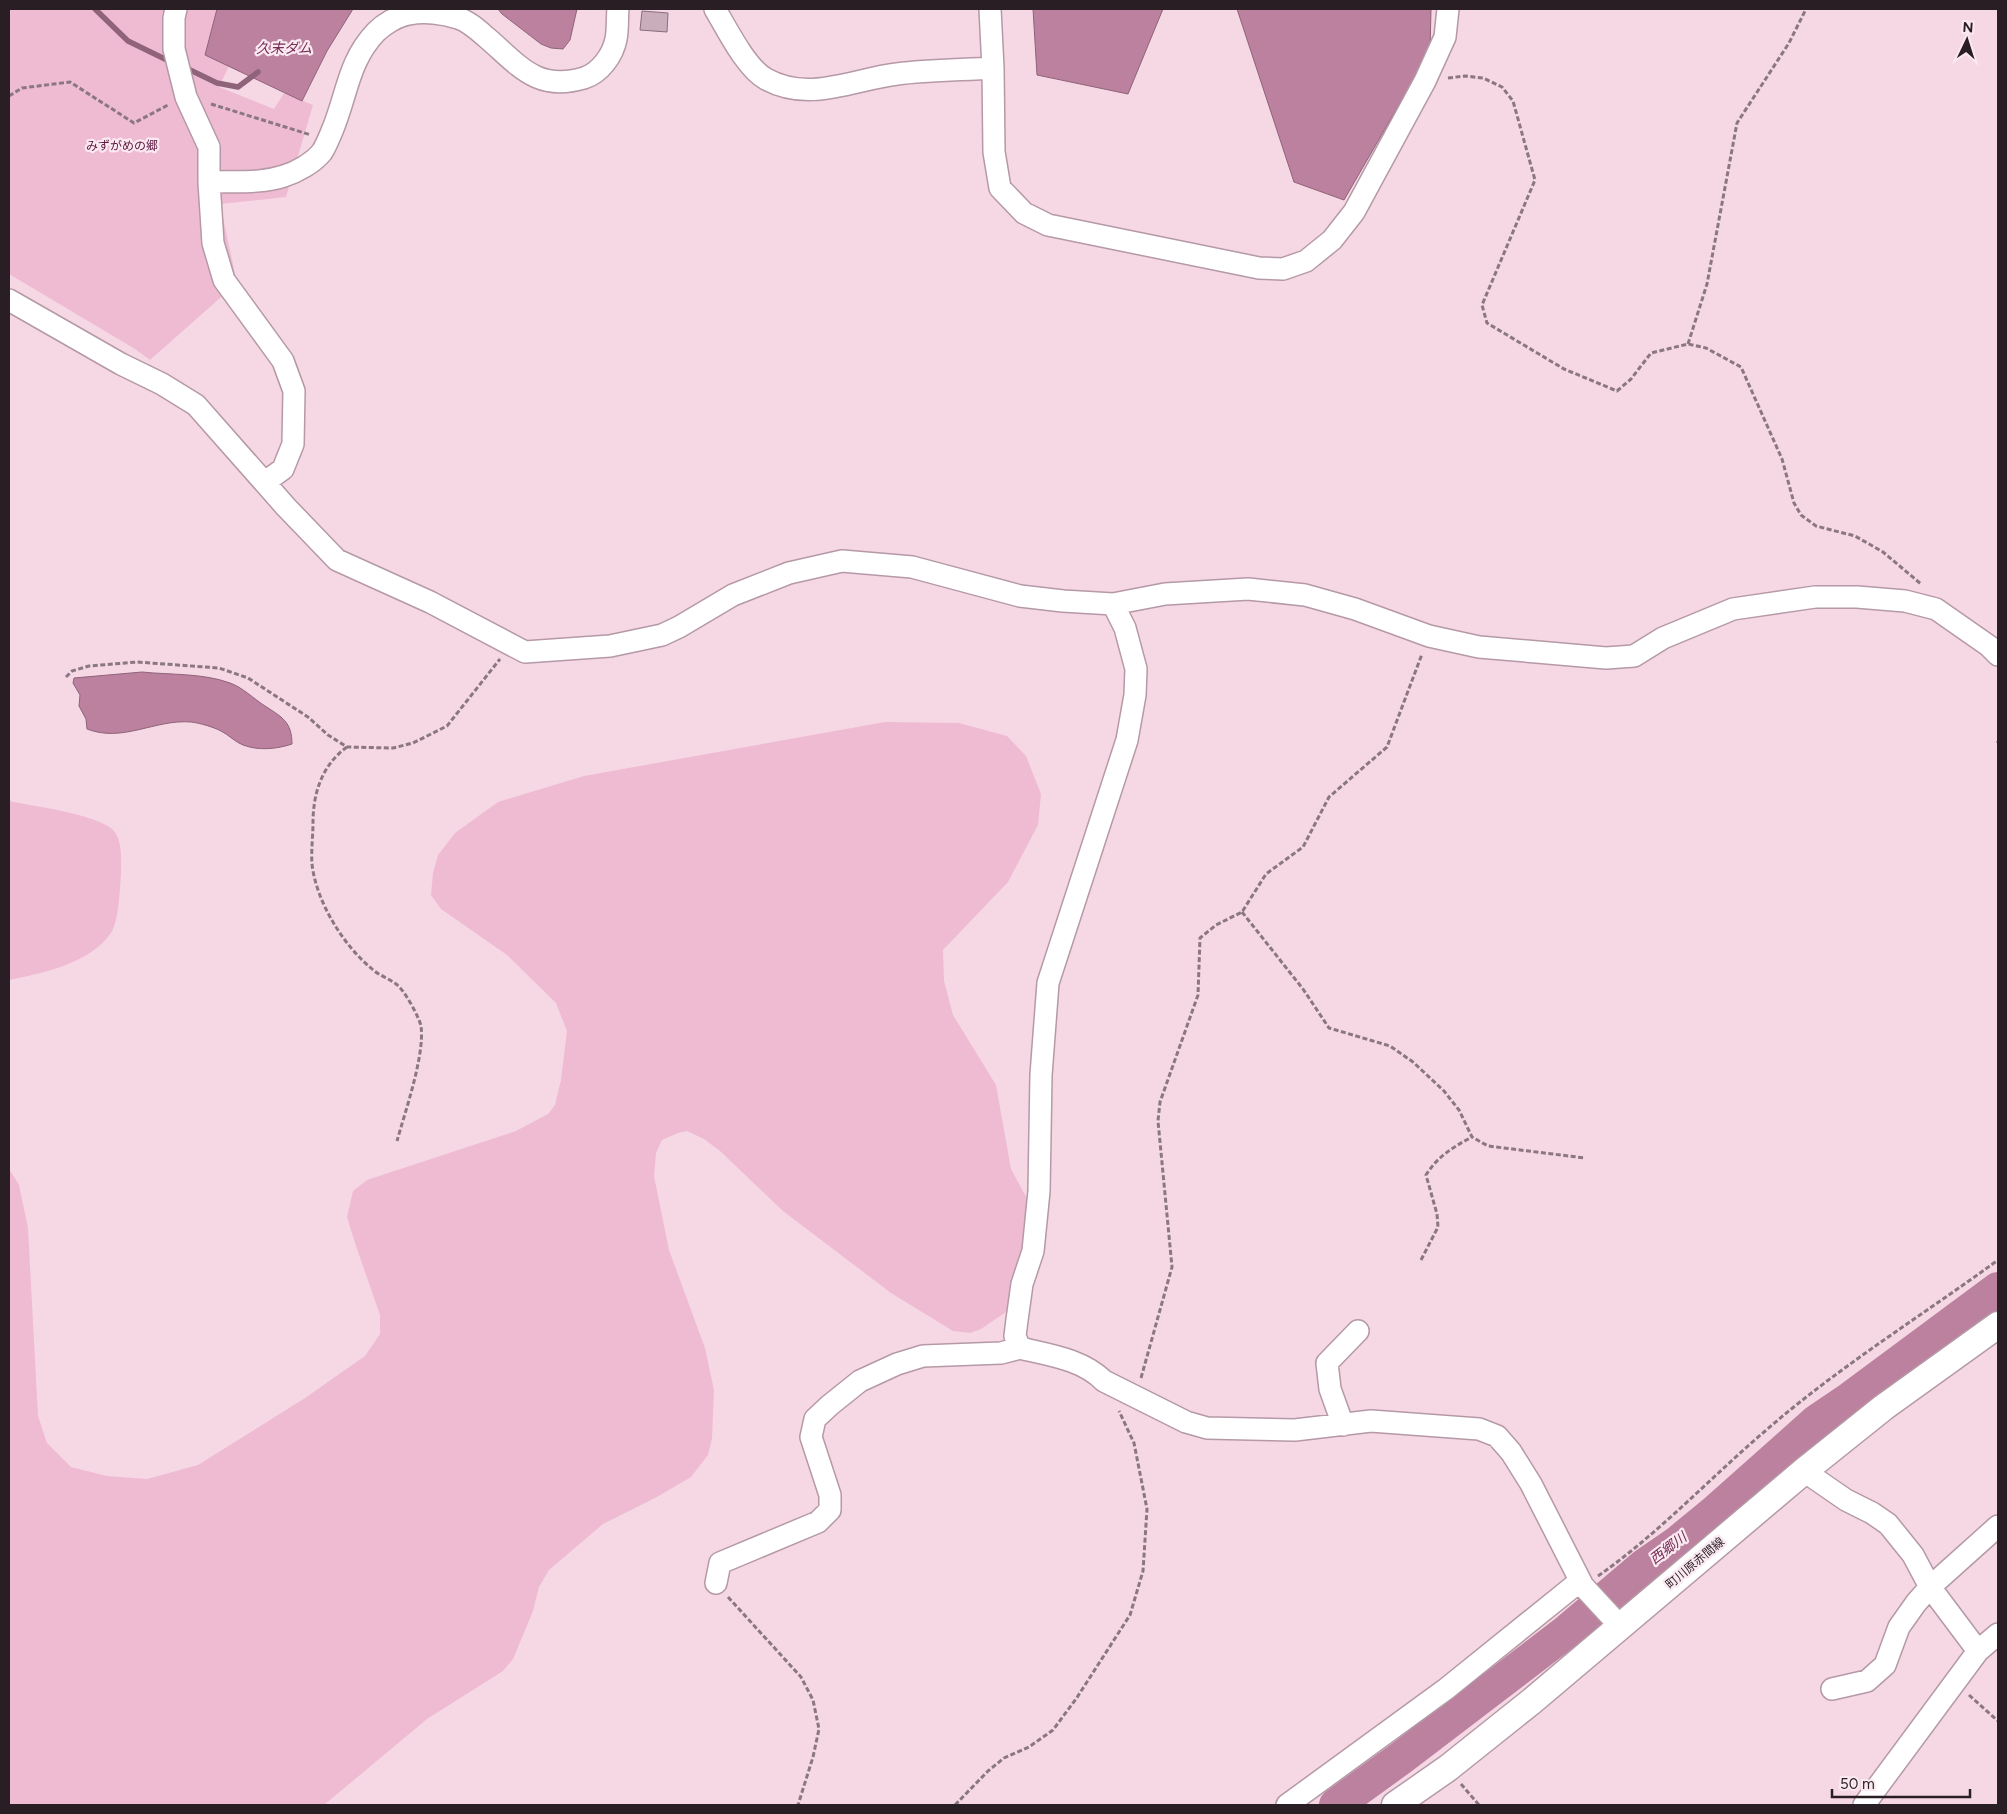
<svg xmlns="http://www.w3.org/2000/svg" width="2007" height="1814" font-family="Figtree,'Noto Sans JP',sans-serif">
<style>
.green{fill:#eebbd3}
.water{fill:#bb819e;stroke:#8f6379}
.lines{fill:none;stroke-linecap:round;stroke-linejoin:round}
.stream{stroke:#8f6379;stroke-width:5.5}
.river{stroke:#bb819e;stroke-width:34}
.building{fill:#caadba;stroke:#886d7a}
.minor-casing{stroke:#b599a6;stroke-width:24}
.major-casing{stroke:#b599a6;stroke-width:29}
.path{stroke:#8b7780;stroke-width:3;stroke-dasharray:5 2.5;stroke-linecap:butt}
.minor{stroke:#fff;stroke-width:21}
.major{stroke:#fff;stroke-width:26}
.labels{text-anchor:middle;stroke-width:4.5;stroke-linejoin:round;paint-order:stroke}
.park-label{font-size:12px;fill:#5c163f;stroke:#fbe9f1}
.street-label{font-size:12px;fill:#281e23;stroke:#fbe9f1}
.water-label{font-size:14px;font-style:italic;fill:#742d54;stroke:#fbe9f1}
</style>
<rect width="100%" height="100%" fill="#f6d8e5"/>
<!-- green -->
<path class="green" d="M9 9H217L205 55 229 66 219 87 274 109 284 93 313 105 286 197 220 204 237 283 150 360 135 349 9 274Z
M885 722 959 723 1007 736 1026 756 1041 794 1038 825 1008 882 943 950 944 981 953 1015 996 1085 1011 1169 1039 1221 1009 1310 981 1329 970 1333 953 1331 891 1293 783 1211 720 1151 704 1139 687 1131 678 1133 662 1140 656 1153 654 1176 669 1250 705 1348 714 1390 712 1439 708 1455 691 1477 655 1498 603 1524 549 1570 539 1587 533 1611 513 1659 503 1671 427 1719 324 1805H9V1169L19 1185 28 1228 38 1416 47 1443 71 1467 107 1476 147 1479 198 1465 305 1398 365 1356 380 1334V1315L355 1243 347 1217 353 1191 367 1180 516 1131 548 1114 555 1105 561 1080 567 1031 556 1003 507 955 441 909 431 895 433 873 438 855 455 833 498 802 584 776Z
M9 801C33 806 94 814 112 829 123 839 121 860 121 873 120 888 119 921 111 933 89 964 43 973 9 980Z"/>
<!-- water -->
<path class="water" d="M217 9H353L327 51 302 101 205 55Z
M498 9H577L570 40 563 49 551 48 541 44 502 14Z
M1033 9H1163L1128 94 1037 75Z
M1237 9H1431L1430 51 1344 200 1294 182Z
M142 672C171 675 203 673 230 683 242 687 254 699 265 706 282 717 292 722 292 744 277 749 259 751 243 745 235 742 229 735 221 731 213 727 200 723 191 722 155 719 123 743 87 729L86 719 79 706 80 695 73 683 74 678Z"/>
<g class="lines">
<!-- stream -->
<path class="stream" d="M95 9 128 41 171 62
M186 68 217 83 238 87 258 72"/>
<!-- river -->
<path class="river" d="M1336 1805 1401 1758 1566 1632 1645 1565 1677 1543 1717 1510 1817 1421 1851 1398 1998 1289"/>
</g>
<!-- building -->
<path class="building" d="M642 11 668 13 667 32 640 30Z"/>
<g class="lines">
<!-- minor casing -->
<g class="minor-casing">
<path id="minor" d="M176 9 174 18V49L186 97 209 147V182L213 243 224 280 283 361 294 391 293 444 283 469 265 482
M715 9C727 29 746 68 766 79 809 103 854 79 897 74 928 70 961 70 993 68L990 9
M993 68 994 152 1000 188 1024 213 1048 225 1259 268 1283 269 1306 261 1332 240 1354 212 1425 81 1445 37 1448 9
M209 182C233 181 260 184 284 176 297 172 313 163 322 152 326 146 329 138 332 131 347 96 348 61 376 32 384 24 397 16 409 14 424 11 443 13 458 18 468 21 478 30 486 37 519 65 536 92 584 78 600 73 613 55 616 39 618 30 617 18 618 9
M9 300 121 364 162 384 196 405 286 507 337 560 430 602 525 652 610 646 662 635 679 627 733 595 789 573 842 561 912 567 1020 596 1063 601 1113 604 1165 594 1248 589 1305 595 1355 609 1429 636 1479 647 1606 658 1634 656 1663 638 1733 609 1815 597H1857L1905 601 1936 609 1989 646 1998 655
M1113 604 1125 628 1136 669 1135 695 1127 740 1048 983 1041 1075 1039 1191 1033 1251 1022 1284 1017 1320 1015 1336 1020 1348C1049 1355 1082 1359 1104 1381L1186 1422 1207 1428 1295 1430 1371 1421 1479 1429 1497 1436 1511 1452 1531 1484 1583 1586 1620 1626
M1343 1425 1330 1389 1327 1363 1358 1331
M1804 1471 1846 1500 1872 1513 1888 1524 1913 1555 1930 1587 1978 1651
M716 1583 720 1563 818 1522 830 1510V1495L811 1437 815 1419 830 1405 860 1381 897 1364 923 1356 1001 1353 1020 1348
M1832 1689 1867 1681 1885 1665 1899 1627 1916 1603 1930 1587 1998 1526
M1287 1805 1446 1689 1580 1581
M1864 1805 1978 1651 1998 1634"/>
</g>
<!-- major casing -->
<g class="major-casing">
<path id="major" d="M1395 1805 1448 1768 1532 1701 1804 1471 1884 1407 1998 1325"/>
</g>
<!-- path -->
<path class="path" d="M1448 78 1465 76 1483 78 1502 87 1513 101 1535 180 1482 305 1487 323 1564 369 1617 391 1631 379 1651 353 1688 344 1706 348 1741 367 1782 459 1794 503 1801 515 1816 526 1855 536 1883 552 1921 584
M9 96 22 88 70 82 134 123 168 105
M211 104 311 135
M1688 344 1707 284 1737 123 1789 43 1806 9
M66 677 72 671 89 666 137 662 219 668 248 678 308 717 328 735 347 747 393 748 413 743 447 726 500 659
M1997 741 1998 742
M347 747C322 765 313 793 313 823 313 836 311 851 312 864 316 901 343 945 371 968 378 975 388 978 396 984 404 989 419 1017 421 1026 425 1055 405 1112 397 1141
M1242 912 1303 989 1329 1028 1390 1046 1413 1062 1444 1091 1459 1110 1472 1137 1488 1146 1585 1158
M1421 1260 1438 1227 1437 1214 1426 1175C1437 1157 1453 1147 1472 1137
M1141 1378 1172 1267 1158 1121 1160 1102 1198 995 1200 938 1216 925 1242 912 1266 874 1303 847 1329 797 1387 747 1422 654
M1598 1576C1658 1534 1708 1480 1764 1432 1837 1368 1920 1317 1998 1260
M728 1597 801 1677 813 1700 819 1729 813 1757 798 1805
M1969 1695 1998 1721
M1461 1784 1479 1805
M955 1805 988 1771 1004 1758 1029 1747 1053 1730 1076 1699 1130 1615 1143 1571 1147 1509 1134 1443 1119 1411"/>
<!-- minor -->
<use href="#minor" class="minor"/>
<!-- major -->
<use href="#major" class="major"/>
</g>
<g class="labels">
<!-- park labels -->
<g class="park-label">
<text x="122" y="150">みずがめの郷</text>
</g>
<!-- street labels -->
<g class="street-label">
<text transform="translate(1695 1563) rotate(-40)" y="4">町川原赤間線</text>
</g>
<!-- water labels -->
<g class="water-label">
<text x="284" y="53">久末ダム</text>
<text transform="translate(1668 1548) rotate(-37)" y="5">西郷川</text>
</g>
</g>
<!-- border -->
<rect width="2007" height="1814" fill="none" stroke="#281e23" stroke-width="20"/>
<!-- north arrow -->
<g transform="translate(1967 40) rotate(4)" stroke="#fbe9f1" stroke-width="4" paint-order="stroke">
<path d="M0-4L9 19L0 12L-9 19Z" fill="#281e23"/>
<text y="-8" font-size="14" font-weight="bold" text-anchor="middle" fill="#281e23">N</text>
</g>
<!-- scale -->
<path d="M1832 1789v8h138v-8" fill="none" stroke="#281e23" stroke-width="2.5"/>
<text x="1840" y="1789" font-size="15" fill="#281e23" stroke="#fbe9f1" stroke-width="4" paint-order="stroke">50 m</text>
</svg>
